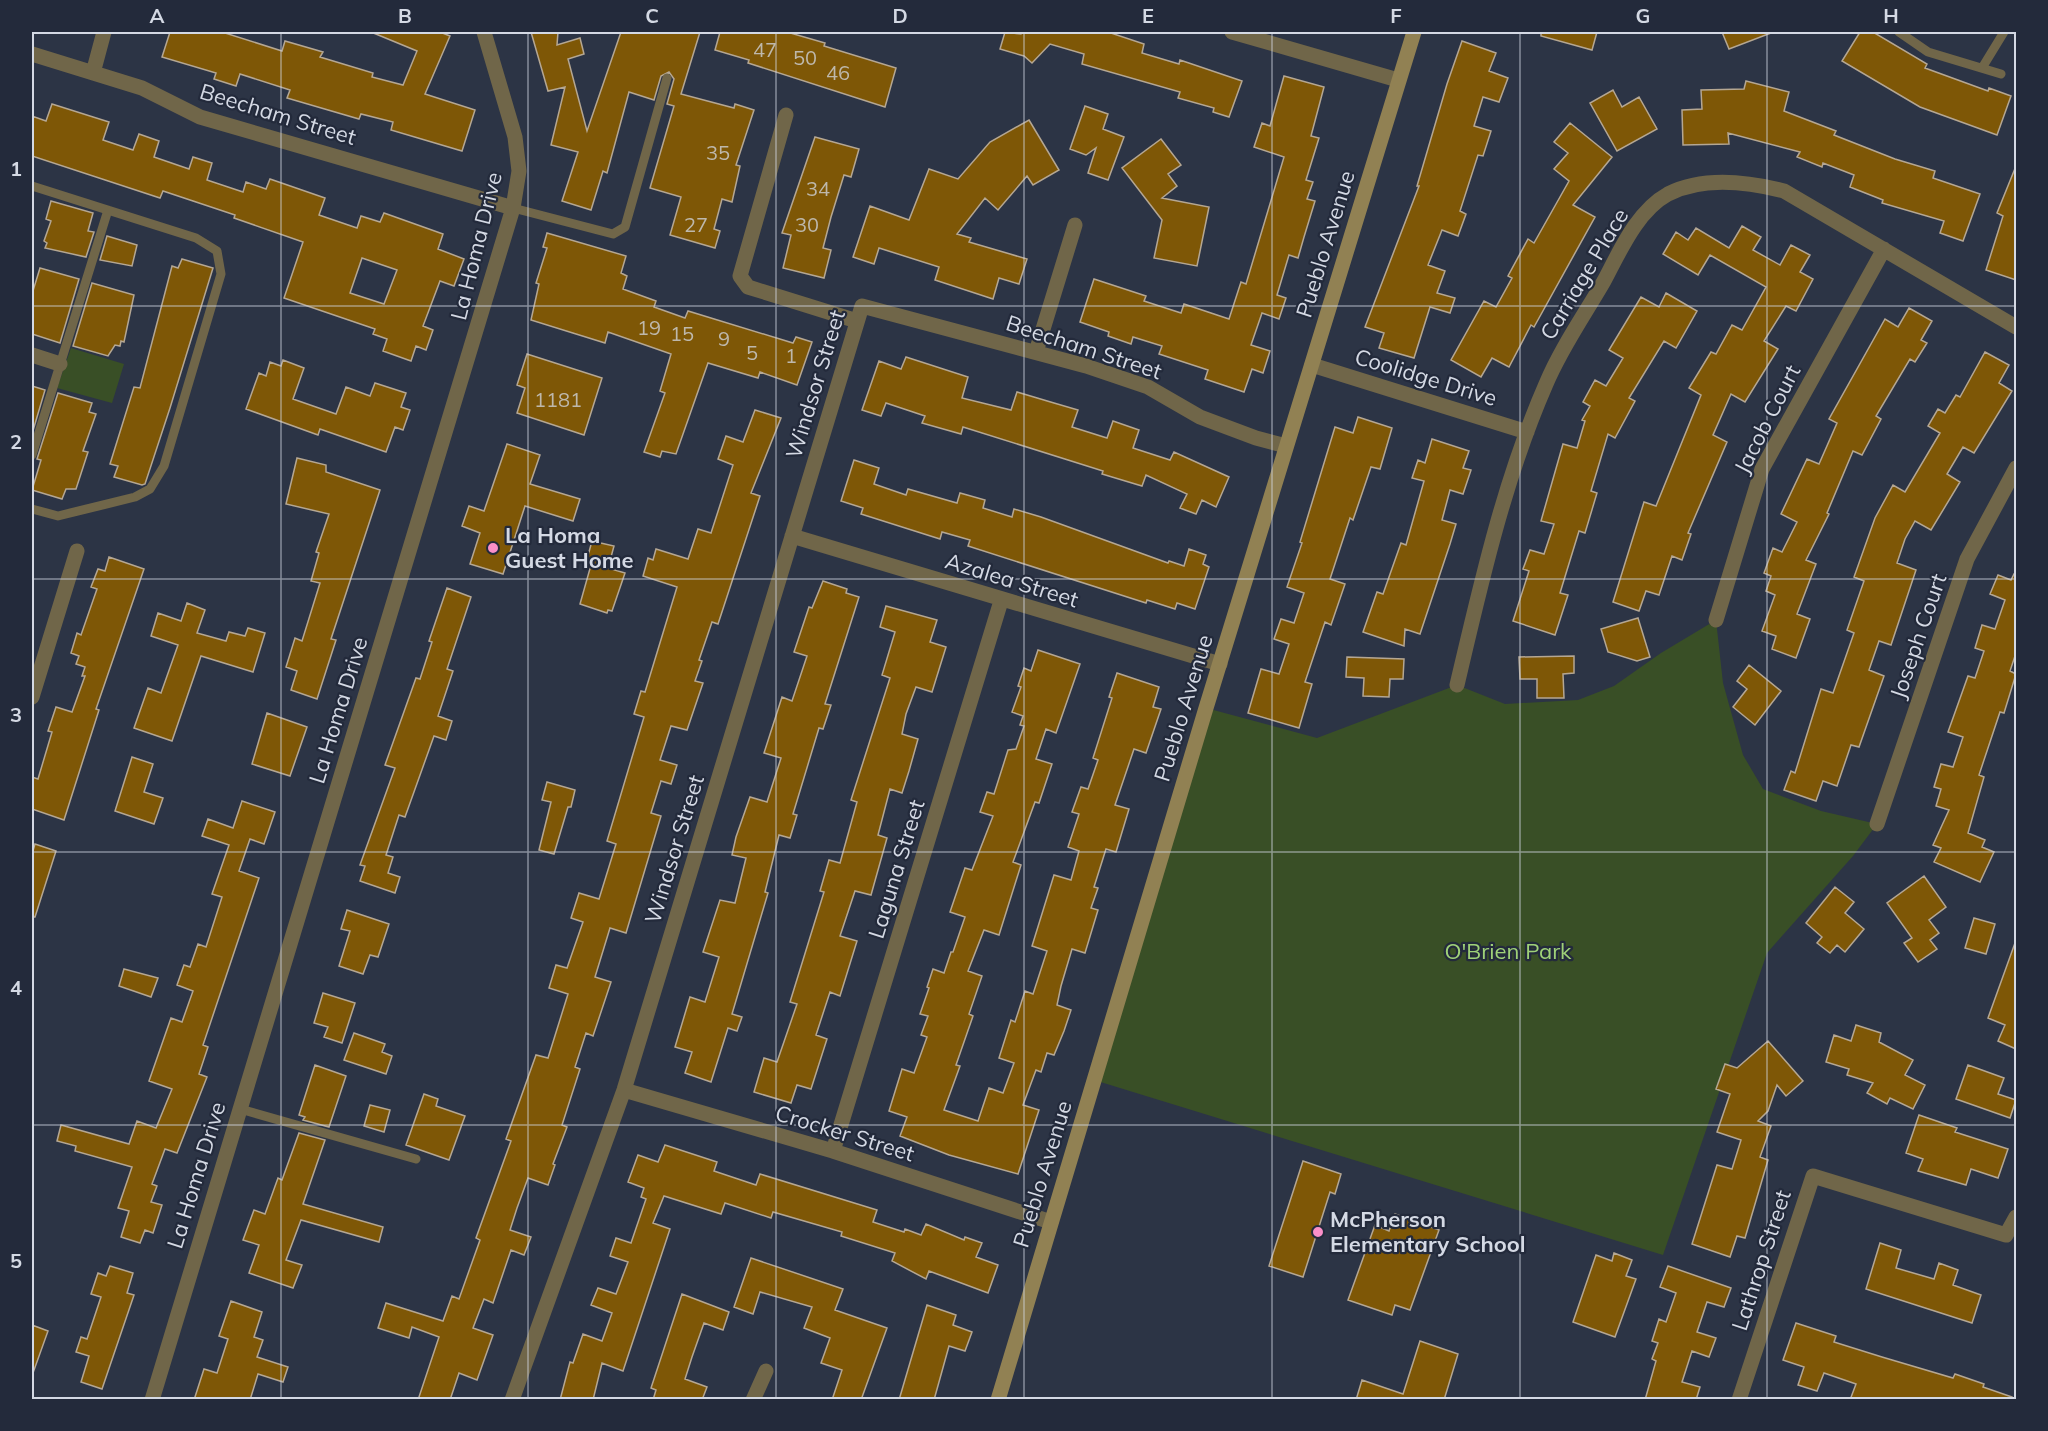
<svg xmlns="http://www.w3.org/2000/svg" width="2048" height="1431" font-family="Mulish,sans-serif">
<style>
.green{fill:#394f26}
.building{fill:#7e5706;stroke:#b5a793;stroke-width:1.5;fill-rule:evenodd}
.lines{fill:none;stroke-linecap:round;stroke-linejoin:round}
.lane{stroke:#706649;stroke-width:9}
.street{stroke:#706649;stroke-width:15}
.secondary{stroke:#918153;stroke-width:15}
.grid{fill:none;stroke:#d4d9e4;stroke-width:1.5;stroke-opacity:0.55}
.poi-dot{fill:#fa8fc8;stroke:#232a3b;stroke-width:2}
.labels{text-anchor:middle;stroke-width:4.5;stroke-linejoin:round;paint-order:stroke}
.number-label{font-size:20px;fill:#beb8ac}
.street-label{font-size:22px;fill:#d4d9e4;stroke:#232a3b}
.poi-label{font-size:22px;font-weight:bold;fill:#d4d9e4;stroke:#232a3b;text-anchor:start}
.park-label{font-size:22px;fill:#9fd178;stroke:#232a3b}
.neatline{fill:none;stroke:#d4d9e4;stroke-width:2}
.grid-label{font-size:20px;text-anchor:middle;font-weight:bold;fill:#d4d9e4}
</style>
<rect width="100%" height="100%" fill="#2c3445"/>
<!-- green -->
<path class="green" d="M71 348 124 364 112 403 57 388Z
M1716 620 1723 683 1743 755 1763 789 1821 811 1877 824 1853 856 1767 953 1663 1255 1094 1080 1206 708 1317 738 1457 685 1505 704 1578 700 1614 686 1661 653Z"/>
<!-- building -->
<path class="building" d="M170 32H222L282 51 285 41 323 52 320 57 373 73 372 77 403 85 417 51 371 32H440L450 36 425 94 475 110 462 151 391 130 393 122 361 114 359 119 287 98 290 90 240 74 236 86 214 79 216 73 162 57Z
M531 32H558L557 45 580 38 584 54 568 59 587 131 621 32H700L681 94 734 108 735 104 754 110 736 165 740 166 732 202 722 199 714 229 720 231 715 248 670 235 681 197 650 188 674 106 667 104 674 79 669 72 661 76 654 100 629 92 607 173 603 171 591 210 562 201 578 152 551 145 565 87 548 91Z
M720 32H787L825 43 824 46 896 68 885 107 748 63 749 60 715 50Z
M1005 32 1021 34 1022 32H1108L1144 44 1142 53 1179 64 1180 60 1242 81 1229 117 1213 112 1214 108 1178 98 1180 92 1082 64 1084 54 1050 44 1032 63 1024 56 1000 49Z
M1541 32H1597L1592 50 1541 36Z
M1722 32H1771V33L1729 49Z
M1860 32H1873L1927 64 1925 68 1988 91 1989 88 2011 96 1997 135 1920 107 1842 61Z
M1462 41 1496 53 1489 71 1508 78 1499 102 1483 97 1474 126 1491 131 1483 156 1478 155 1460 211 1466 214 1458 236 1442 230 1428 265 1445 271 1437 293 1455 298 1450 313 1430 307 1414 358 1379 348 1384 333 1365 327 1419 186H1417L1447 84Z
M1284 76 1324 87 1311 136 1319 138 1306 180 1313 182 1307 199 1315 201 1304 237 1298 258 1289 255 1277 295 1286 298 1279 319 1262 313 1251 345 1270 351 1263 373 1252 369 1244 392 1205 379 1208 370 1159 354 1162 346 1133 337 1131 344 1108 336 1109 332 1080 322 1094 279 1146 296 1144 301 1181 313 1184 304 1229 319 1241 282 1246 284 1284 157 1254 147 1262 123 1270 126Z
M1746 81 1789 92 1784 111 1836 131 1834 135 1895 159 1935 171 1933 178 1980 194 1963 241 1940 233 1944 221 1882 203 1883 200 1850 187 1854 175 1823 163 1822 167 1797 157 1800 152 1728 133 1729 144 1683 145 1682 110 1702 109 1701 90 1744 89Z
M1613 90 1622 107 1639 97 1657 129 1617 151 1590 103Z
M52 104 109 122 103 140 133 150 139 134 159 141 154 157 189 169 193 157 212 163 207 180 243 192 246 182 266 189 270 179 325 198 319 215 357 228 361 216 380 222 384 213 443 234 438 249 464 259 454 286 440 281 423 326 433 330 426 350 416 346 411 361 383 351 387 339 373 334 375 329 284 298 303 242 234 218 235 215 163 191 160 198 32 156V116L46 121ZM362 258 397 270 384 304 350 293Z
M1085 106 1108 114 1103 129 1124 137 1108 180 1088 173 1096 148 1086 155 1070 149Z
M1029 120 1059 170 1033 185 1027 176 998 210 985 198 957 234 971 238 969 242 1027 259 1019 284 999 278 993 299 935 280 939 267 879 248 874 264 853 257 870 206 909 220 929 169 958 179 990 142Z
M1570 123 1612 157 1573 205 1595 217 1534 327 1531 325 1509 367 1492 358 1481 377 1451 360 1484 301 1496 307 1512 278 1508 276 1528 239 1534 243 1569 181 1554 169 1568 153 1554 142Z
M815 137 859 149 851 177 844 175 831 217 823 248 831 250 824 278 783 268 791 235 782 233Z
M1161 139 1181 165 1168 174 1177 186 1162 198 1209 207 1197 266 1154 258 1162 220 1122 168Z
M2016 166V280L1986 270 2003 216 1997 213Z
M51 201 93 213 88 231 94 232 86 257 45 248 47 243 44 241 51 221 46 219Z
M1742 226 1761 237 1753 250 1780 265 1791 245 1810 255 1800 272 1813 279 1796 311 1786 306 1764 341 1778 349 1745 402 1731 394 1713 435 1727 442 1688 533 1691 534 1682 560 1672 556 1659 595 1646 591 1639 611 1613 602 1644 502 1656 506 1701 395 1689 388 1711 352 1716 354 1732 325 1742 330 1766 287 1710 255 1698 275 1663 254 1676 232 1688 240 1696 228 1729 248Z
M547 233 626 256 621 273 627 276 623 289 656 301 654 307 685 318 688 311 793 343 796 337 812 342 797 385 760 372 758 378 708 363 676 454 662 451 660 457 644 452 665 393 660 391 671 354 608 332 605 343 531 320 539 284 536 283 547 248 543 247Z
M107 236 137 245 132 266 100 260Z
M182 259 213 268 170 408 145 484 142 485 114 477 118 466 110 464 134 387 140 388 172 266 178 268Z
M40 268 79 279 60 343 32 334V294Z
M92 283 134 295 124 342 121 341 120 346 115 345 108 356 73 346Z
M1666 293 1697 311 1676 348 1664 341 1629 398 1635 401 1615 438 1608 434 1591 491 1597 493 1585 533 1579 531 1560 593 1568 595 1555 635 1513 621 1529 571 1523 569 1530 550 1544 554 1554 524 1541 521 1563 444 1577 448 1585 421 1582 420 1590 406 1583 402 1595 380 1606 386 1623 358 1609 350 1641 297 1659 307Z
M1909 308 1932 321 1921 340 1927 343 1915 362 1910 359 1876 416 1881 419 1862 455 1853 451 1827 513 1829 514 1806 560 1816 564 1797 614 1810 619 1796 658 1772 649 1776 636 1762 631 1775 595 1766 591 1771 576 1764 573 1773 548 1782 552 1797 522 1781 514 1807 459 1819 464 1837 423 1829 419 1885 319 1898 327Z
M1985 352 2009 365 1999 383 2012 391 1974 453 1963 447 1947 474 1960 482 1931 530 1915 521 1905 539 1897 563 1916 570 1891 645 1879 641 1869 670 1884 676 1859 747 1851 745 1837 786 1823 781 1816 801 1784 790 1791 771 1795 773 1821 689 1833 693 1854 633 1847 630 1864 581 1854 577 1875 518 1893 485 1905 492 1940 433 1928 426 1938 409 1945 413 1956 395 1960 397Z
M527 354 602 378 584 435 517 413 525 388 517 385Z
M906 357 968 377 962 398 1011 410 1017 392 1054 403 1078 410 1072 427 1107 438 1113 421 1139 430 1133 448 1170 460 1174 452 1229 477 1216 507 1202 500 1196 514 1180 508 1187 494 1146 475 1142 486 1102 474 1103 471 963 427 961 434 922 423 925 416 886 403 881 416 862 410 879 361 901 369Z
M283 360 304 368 293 399 336 414 346 387 370 396 375 383 406 393 401 407 410 410 403 430 395 427 386 452 320 429 318 435 246 409 259 373 266 376 270 362 281 366Z
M32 386 45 390 32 434Z
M58 393 92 403 89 412 96 414 83 451 88 452 76 489H66L62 499 32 490 41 460 37 459Z
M755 410 781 418 751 493 760 496 718 624 712 622 699 660 702 661 695 681 703 683 687 730 671 726 660 760 677 765 671 784 661 781 651 813 661 816 626 933 610 928 595 977 611 982 593 1036 586 1033 575 1067 580 1069 562 1125 567 1127 553 1164 555 1165 548 1185 528 1178 517 1208 510 1230 531 1237 524 1255 511 1250 493 1303 484 1299 473 1328 493 1335 477 1380 459 1373 450 1400H418L439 1337 412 1327 409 1338 378 1328 386 1303 443 1321 452 1296 459 1299 480 1240 476 1238 511 1141 506 1139 536 1055 548 1058 568 994 549 988 556 965 567 968 583 922 571 918 579 893 599 899 616 844 607 841 644 717 634 714 641 691 645 692 677 587 643 576 648 558 653 560 656 549 688 559 698 529 711 533 733 465 718 459 726 436 743 442Z
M1358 417 1392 428 1380 469 1371 467 1353 520 1350 518 1330 579 1345 584 1331 625 1325 622 1305 682 1312 684 1299 728 1248 713 1261 669 1279 674 1289 644 1274 639 1281 619 1294 623 1304 593 1287 587 1302 543 1300 542 1335 427 1353 433Z
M1432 439 1469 451 1463 468 1471 470 1463 494 1450 490 1442 520 1456 524 1450 544 1420 634 1405 629 1404 646 1363 632 1377 592 1383 594 1401 543 1406 545 1424 481 1412 478 1418 460 1425 463Z
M507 444 540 455 530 484 580 499 573 521 525 506 503 574 470 564 480 533 462 526 469 506 484 511Z
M297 458 326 465V472L380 490 331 639 336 640 317 699 291 690 297 671 286 667 295 638 302 641 320 583 311 581 319 553 316 552 329 514 286 504Z
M854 460 879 468 874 484 906 495 908 489 957 503 960 493 985 500 983 508 1012 517 1014 509 1041 517 1168 563 1169 561 1184 566 1189 549 1206 555 1203 564 1209 567 1195 609 1177 603 1175 609 1147 600 1146 603 968 546 970 540 942 532 940 539 861 514 863 508 841 501Z
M592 541 614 546 608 568 625 573 612 611 608 610 607 613 580 604 591 565 586 563Z
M109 557 144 569 96 709 99 710 64 820 32 809V777L38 779 52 732 48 731 56 707 72 712 85 676H82L85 667 76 664 79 656 71 653 77 633 81 635 97 589 91 587 98 569 105 571Z
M2014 574 2016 575V653L2010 671 2016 674 2004 713 2000 712 1979 775 1984 777 1968 833 1985 840 1982 847 1994 852 1980 882 1934 862 1941 848 1933 845 1949 810 1936 806 1941 789 1934 787 1941 764 1953 767 1963 737 1948 732 1968 676 1975 678 1984 651 1975 648 1982 625 1995 629 2005 600 1990 594 1998 575 2011 580Z
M823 581 847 589 846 593 859 597 825 704 831 705 823 729 819 728 793 814 797 815 790 838 779 835 765 892 768 893 732 1014 742 1017 737 1031 728 1028 711 1082 685 1073 692 1052 675 1047 690 997 705 1002 719 957 703 952 720 900 735 903 746 858 732 855 736 837 750 797 767 802 781 758 764 753 782 697 792 701 807 656 794 652 809 607 812 608Z
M447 588 471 597 447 669 453 671 438 716 452 721 446 740 434 736 405 817 399 815 386 855 393 857 388 873 400 877 395 893 360 881 365 866 360 865 395 768 385 765 416 678 420 679 432 642 429 641Z
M187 603 205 610 197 633 226 641 229 632 245 636 248 628 265 633 253 672 201 656 172 741 134 728 148 688 161 693 178 645 151 636 158 613 181 621Z
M886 606 937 620 930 642 946 647 932 692 916 687 906 714 902 734 918 739 909 771 902 793 890 789 878 835 887 838 871 895 855 891 840 936 857 941 840 996 830 992 816 1035 827 1039 811 1089 797 1085 791 1103 754 1092 764 1058 777 1062 797 1004 790 1002 824 892 820 891 829 860 840 863 857 802 851 800 890 678 882 675 895 632 880 627Z
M1638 618 1650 657 1637 661 1608 652 1601 629Z
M1038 650 1080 664 1056 733 1046 729 1036 759 1052 764 1039 803 1035 802 1013 862 1021 865 999 935 984 930 968 971 982 976 969 1014 973 1016 956 1065 960 1066 944 1110 978 1121 989 1088 1003 1093 1014 1063 999 1058 1011 1020 1015 1022 1025 991 1033 994 1047 951 1032 946 1054 875 1071 880 1079 851 1068 847 1079 814 1072 812 1081 787 1088 789 1098 760 1093 758 1112 698 1109 697 1117 673 1159 687 1153 707 1161 709 1146 753 1134 749 1115 805 1129 809 1116 852 1106 849 1094 887 1098 888 1091 908 1098 910 1085 953 1072 949 1061 986 1057 1005 1071 1010 1064 1031 1054 1055 1047 1053 1041 1072 1036 1070 1023 1105 1039 1110 1018 1174 949 1155 900 1136 907 1117 889 1111 902 1069 914 1073 927 1037 921 1035 928 1016 920 1014 929 988 927 987 933 969 944 973 951 952H953L965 917 950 912 965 868 972 870 993 816 980 812 987 792 994 794 1008 750 1016 749 1024 726 1020 725 1023 716 1012 712 1021 687 1018 686 1024 668 1031 671Z
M1574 656V673L1563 674 1564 698H1537V679H1520L1519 657Z
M1347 657 1404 659 1403 679H1390L1389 697 1363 696 1364 678 1346 677Z
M1749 665 1781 691 1755 725 1733 707 1747 689 1737 681Z
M267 713 307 727 290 776 252 764Z
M132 757 153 764 144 792 163 798 154 824 115 811Z
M547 782 575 790 571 807H568L554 854 539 850 551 802 542 800Z
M242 801 275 812 264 844 250 839 239 871 259 878 203 1045 208 1047 199 1074 207 1077 177 1153 165 1149 152 1184 157 1186 151 1202 162 1205 153 1233 145 1230 140 1243 121 1237 129 1211 118 1208 132 1167 75 1151 76 1146 57 1141 61 1125 129 1144 137 1121 156 1128 172 1089 149 1081 171 1018 182 1022 193 991 177 985 184 965 190 967 198 944 206 947 222 897 212 894 229 845 202 836 208 819 233 828Z
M35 844 56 851 35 917H32V854Z
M1924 876 1946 907 1929 920 1939 933 1930 940 1937 949 1918 962 1904 943 1912 938 1887 903Z
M1835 887 1854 902 1845 913 1864 929 1845 952 1837 945 1830 953 1817 943 1822 937 1806 923Z
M347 910 389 924 378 957 370 955 363 974 339 966 350 931 341 929Z
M1974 918 1995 924 1986 954 1965 948Z
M2015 943H2016V1049L1998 1041 2005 1025 1988 1018Z
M124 969 158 978 151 997 119 986Z
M323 993 355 1003 342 1043 324 1037 328 1027 314 1023Z
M1856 1025 1881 1033 1879 1042 1913 1060 1905 1075 1925 1085 1913 1109 1890 1098 1887 1104 1867 1093 1873 1083 1847 1075 1849 1069 1826 1062 1834 1035 1851 1041Z
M354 1033 385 1044 382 1052 392 1056 386 1074 344 1060Z
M1768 1041 1803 1081 1786 1096 1777 1085 1768 1111 1758 1121 1771 1126 1760 1157 1768 1160 1745 1238 1737 1236 1730 1257 1692 1244 1717 1165 1732 1169 1741 1140 1717 1132 1730 1094 1716 1089 1725 1064 1737 1068Z
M315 1065 346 1076 329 1127 303 1120 305 1117 299 1115Z
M1968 1065 2004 1078 1998 1094 2016 1100 2010 1118 1956 1099Z
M424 1094 438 1099 436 1106 465 1116 449 1160 406 1145Z
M370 1105 390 1110 384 1132 364 1126Z
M1919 1115 1957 1128 1955 1132 2008 1149 1998 1178 1971 1169 1966 1185 1918 1171 1923 1159 1906 1153Z
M299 1133 325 1140 303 1204 383 1227 379 1242 301 1220 286 1260 302 1265 293 1288 249 1273 259 1245 243 1240 254 1210 265 1214 278 1178 282 1180Z
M665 1145 717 1162 714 1171 756 1185 760 1174 877 1210 873 1222 904 1232 905 1229 921 1235 926 1224 964 1240 965 1237 982 1243 976 1257 998 1265 988 1293 929 1271 926 1279 892 1261 895 1253 841 1236 842 1232 773 1212 771 1218 725 1203 721 1214 664 1196 653 1223 670 1229 623 1371 602 1363 593 1400H560L570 1362 573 1363 583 1334 602 1341 612 1313 591 1305 598 1288 616 1294 628 1262 610 1256 616 1238 631 1243 646 1199 641 1197 644 1188 628 1182 638 1155 658 1162Z
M1303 1161 1341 1174 1335 1194 1330 1192 1303 1277 1269 1266Z
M1395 1214 1439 1230 1410 1310 1395 1305 1392 1315 1348 1300 1375 1225 1389 1231Z
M1880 1243 1901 1250 1896 1268 1934 1279 1939 1263 1958 1270 1953 1285 1981 1295 1972 1323 1866 1289Z
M1614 1253 1632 1260 1626 1276 1636 1279 1615 1337 1573 1322 1596 1255 1612 1261Z
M751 1258 843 1289 835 1310 887 1328 861 1400H832L842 1370 821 1363 830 1338 804 1328 812 1307 760 1292 753 1314 734 1307Z
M110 1266 133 1273 127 1293 134 1295 102 1389 81 1382 89 1356 76 1352 81 1337 87 1339 101 1297 91 1294 98 1273 106 1276Z
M1668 1266 1731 1288 1724 1307 1707 1302 1697 1332 1716 1338 1709 1357 1692 1351 1682 1382 1700 1387 1696 1400H1645L1656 1361 1652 1359 1658 1343 1652 1341 1659 1319 1666 1322 1676 1293 1660 1287Z
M682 1294 729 1312 723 1330 704 1323 692 1357 685 1379 707 1387 702 1400H653L656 1390 651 1388Z
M231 1301 262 1312 254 1337 263 1340 257 1357 288 1367 283 1382 258 1374 250 1400H194L204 1369 217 1373 228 1339 219 1336Z
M927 1305 956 1315 953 1325 972 1332 965 1351 949 1346 934 1400H899Z
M1796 1323 1836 1336 1834 1342 1882 1357 1953 1378 1955 1374 1984 1384 1983 1387 2012 1397 2011 1400H1850L1856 1384 1824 1373 1817 1391 1798 1385 1804 1367 1783 1360Z
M32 1325 48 1331 33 1373 32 1372Z
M1420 1341 1458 1354 1444 1400H1356L1362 1380 1403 1394Z"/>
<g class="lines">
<!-- lane -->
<path class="lane" d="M1899 32 1928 52 2001 74
M1982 68 2004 32
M32 186 196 238 217 251 221 274 164 466 150 489 135 497 58 516 32 509
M513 208 613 234 625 227 667 78
M32 455 108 210
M240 1109 416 1159"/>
<!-- street -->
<path class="street" d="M1232 32 1398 80
M32 54 142 88 200 117 513 208
M93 73 104 32
M786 115 740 276 748 287 857 321
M1036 352 1075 225
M32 355 60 364
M1312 365 1527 432
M792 536 1220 664
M1716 620 1762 469 1884 249
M1457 685C1481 583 1504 480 1546 384 1561 348 1585 314 1604 281 1620 251 1637 211 1668 194 1703 176 1749 182 1784 191L2016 327
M32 697 77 551
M1877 824 1967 559 2016 468
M624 1090 833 1151 1051 1222
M833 1151 1001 601
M152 1400 513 208 519 171 515 137 484 32
M512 1400 624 1090 862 306 1086 366 1148 387 1200 417 1256 438 1286 446
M753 1400 766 1371
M1739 1400 1813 1176 2006 1235 2016 1217"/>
<!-- secondary -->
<path class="secondary" d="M998 1400 1206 708 1414 32"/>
</g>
<!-- grid -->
<path class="grid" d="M281 32V1400M528 32V1400M776 32V1400M1024 32V1400M1272 32V1400M1520 32V1400M1767 32V1400M32 306H2016M32 579H2016M32 852H2016M32 1125H2016"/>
<!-- markers -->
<g class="poi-dot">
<circle cx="493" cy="548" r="6"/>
<circle cx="1318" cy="1232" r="6"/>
</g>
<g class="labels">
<!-- number labels -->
<g class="number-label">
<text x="765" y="57">47</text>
<text x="805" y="65">50</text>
<text x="838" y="80">46</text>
<text x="718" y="160">35</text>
<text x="818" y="196">34</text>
<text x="696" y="232">27</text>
<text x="807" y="232">30</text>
<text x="649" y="335">19</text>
<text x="682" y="341">15</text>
<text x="724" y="346">9</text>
<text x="752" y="360">5</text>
<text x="791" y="363">1</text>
<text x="558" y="407">1181</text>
</g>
<!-- street labels -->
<g class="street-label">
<text transform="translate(278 114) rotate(17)" y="8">Beecham Street</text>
<text transform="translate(1325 244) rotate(-73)" y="8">Pueblo Avenue</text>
<text transform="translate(476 246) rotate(-76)" y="8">La Homa Drive</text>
<text transform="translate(1584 274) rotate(-59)" y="8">Carriage Place</text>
<text transform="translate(1084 347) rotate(18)" y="8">Beecham Street</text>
<text transform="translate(1426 377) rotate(17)" y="8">Coolidge Drive</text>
<text transform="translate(815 384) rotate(-73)" y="8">Windsor Street</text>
<text transform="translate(1767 419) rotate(-63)" y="8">Jacob Court</text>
<text transform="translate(1012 580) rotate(17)" y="8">Azalea Street</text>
<text transform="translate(1918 636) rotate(-71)" y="8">Joseph Court</text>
<text transform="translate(1183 708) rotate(-73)" y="8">Pueblo Avenue</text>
<text transform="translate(338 710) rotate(-73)" y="8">La Homa Drive</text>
<text transform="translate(674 849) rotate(-73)" y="8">Windsor Street</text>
<text transform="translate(896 869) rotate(-73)" y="8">Laguna Street</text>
<text transform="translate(845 1133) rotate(17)" y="8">Crocker Street</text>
<text transform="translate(1042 1174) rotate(-73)" y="8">Pueblo Avenue</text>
<text transform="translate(196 1175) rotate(-73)" y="8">La Homa Drive</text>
<text transform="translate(1761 1260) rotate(-72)" y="8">Lathrop Street</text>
</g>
<!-- poi labels -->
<g class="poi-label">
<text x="505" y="543">La Homa<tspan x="505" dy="25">Guest Home</tspan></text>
<text x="1330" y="1227">McPherson<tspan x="1330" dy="25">Elementary School</tspan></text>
</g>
<!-- park labels -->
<g class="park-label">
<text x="1508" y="959">O'Brien Park</text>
</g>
</g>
<!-- border -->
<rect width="2048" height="1431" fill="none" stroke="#232a3b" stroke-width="66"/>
<rect x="33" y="33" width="1982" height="1365" class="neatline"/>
<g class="grid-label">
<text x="157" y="23">A</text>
<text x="405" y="23">B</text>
<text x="652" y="23">C</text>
<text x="900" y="23">D</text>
<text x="1148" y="23">E</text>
<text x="1396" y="23">F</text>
<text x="1643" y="23">G</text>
<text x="1891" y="23">H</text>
<text x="16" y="176">1</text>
<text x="16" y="449">2</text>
<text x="16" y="722">3</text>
<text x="16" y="995">4</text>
<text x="16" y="1268">5</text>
</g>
</svg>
